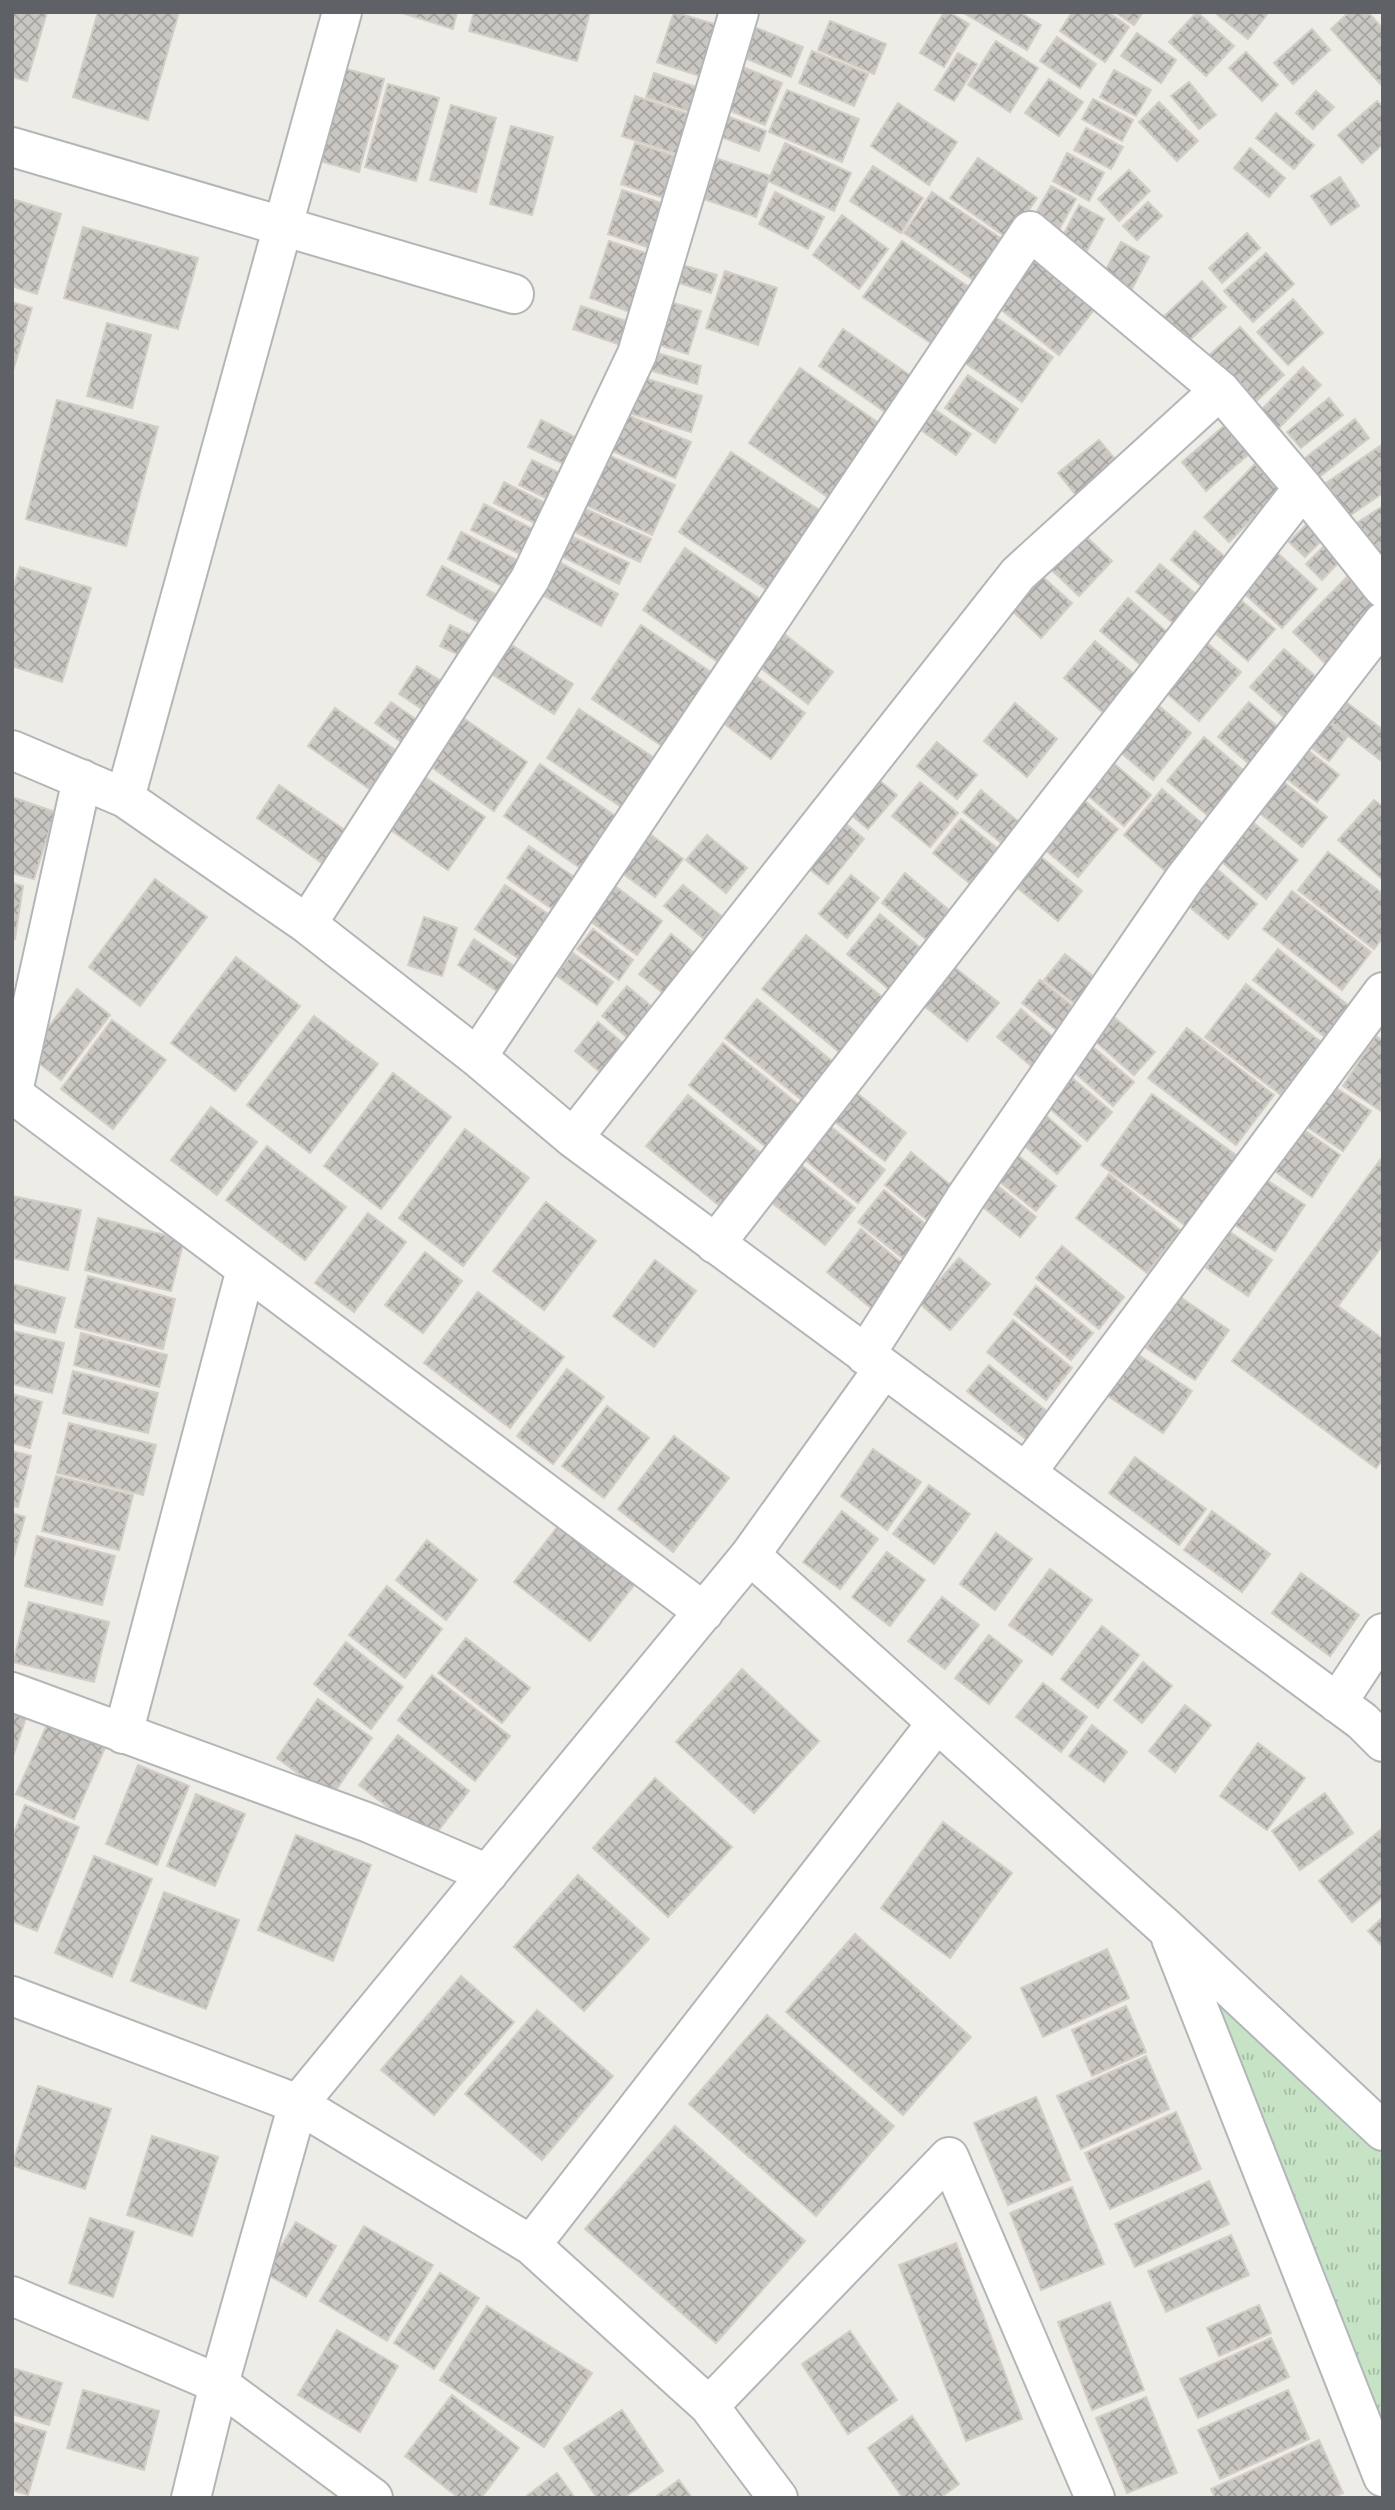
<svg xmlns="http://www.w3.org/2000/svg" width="1395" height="2510" font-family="'Asap Condensed',sans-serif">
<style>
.grass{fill:url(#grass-tufts)}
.building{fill:url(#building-cross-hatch);stroke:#d3cec5;stroke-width:2}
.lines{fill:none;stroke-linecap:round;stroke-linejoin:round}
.minor-casing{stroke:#b3b6b9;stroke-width:42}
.minor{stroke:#fff;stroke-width:38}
</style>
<defs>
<pattern id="grass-tufts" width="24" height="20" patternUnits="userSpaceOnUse" patternTransform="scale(1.75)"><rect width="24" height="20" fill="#c6e3c5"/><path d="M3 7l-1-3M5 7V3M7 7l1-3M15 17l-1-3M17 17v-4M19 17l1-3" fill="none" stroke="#a4bba4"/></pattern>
<pattern id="building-cross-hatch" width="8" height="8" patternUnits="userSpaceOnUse" patternTransform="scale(1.75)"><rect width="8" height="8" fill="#cac7c3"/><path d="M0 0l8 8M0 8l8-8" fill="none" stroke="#a7a5a2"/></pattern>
</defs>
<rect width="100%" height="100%" fill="#eeece6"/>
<!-- grass -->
<path class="grass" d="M1202 1988 1383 2154V2445Z"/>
<!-- building -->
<path class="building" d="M12 12H47L27 81 12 77Z
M98 12H179L148 120 73 97Z
M399 12H457L453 29Z
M474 12H590L577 61 469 31Z
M674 12 727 28 709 79 657 62Z
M944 12H949L969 24 944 67 920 53Z
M962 12H1019L1041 25 1027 50Z
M1072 12H1108L1129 27 1105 62 1060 31Z
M1115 12H1143L1134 25Z
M1197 12 1234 46 1206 76 1169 42Z
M1214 12H1269L1248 39Z
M1349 12H1368L1383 29V87L1331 29Z
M830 21 886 44 874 74 818 50Z
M747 24 803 47 791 77 735 54Z
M1312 29 1330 50 1293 84 1274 63Z
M1137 33 1176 60 1161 83 1121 56Z
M1057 37 1096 64 1080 88 1040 61Z
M996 41 1038 68 1010 112 968 85Z
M812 51 868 74 854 106 799 83Z
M1246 52 1278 85 1262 101 1229 68Z
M958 53 977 64 954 101 935 90Z
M733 63 782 83 765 125 716 105Z
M338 67 384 79 359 172 313 159Z
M1114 70 1151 90 1136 116 1100 97Z
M654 73 705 90 697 114 646 97Z
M1049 79 1083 102 1059 136 1025 113Z
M1189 82 1216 115 1199 129 1171 96Z
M388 84 439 98 416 181 365 167Z
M787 90 859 119 842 162 769 132Z
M1316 91 1334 107 1313 129 1296 113Z
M635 96 697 117 683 156 622 136Z
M1093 99 1133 120 1122 141 1082 119Z
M1377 101 1383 107V144L1362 163 1338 135Z
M1159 102 1198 141 1177 161 1139 122Z
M898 103 957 142 929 185 871 146Z
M451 105 496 118 476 192 430 180Z
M714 111 766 131 759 151 707 132Z
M1276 113 1314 145 1294 169 1256 138Z
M511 126 553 137 532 215 490 204Z
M1086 128 1123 147 1111 169 1074 150Z
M635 143 687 160 673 201 621 184Z
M785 143 851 173 834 211 768 181Z
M1250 148 1285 178 1269 197 1234 168Z
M1067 153 1104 173 1089 201 1053 181Z
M703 154 770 176 756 217 689 194Z
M978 158 1037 198 1009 239 950 198Z
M873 166 923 198 901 233 850 201Z
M1129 170 1150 191 1119 221 1098 199Z
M1340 177 1359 206 1331 225 1311 196Z
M1051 186 1076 199 1056 235 1031 222Z
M622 190 676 208 662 252 608 234Z
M775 192 824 217 808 249 759 224Z
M932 192 1008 243 979 284 904 233Z
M12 199 61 214 37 294 12 286Z
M1148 202 1162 216 1137 240 1123 226Z
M1079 205 1104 219 1083 258 1058 245Z
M842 215 888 249 859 289 813 255Z
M83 227 198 258 178 329 64 298Z
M1247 233 1260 248 1222 283 1209 268Z
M609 241 661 258 641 316 590 298Z
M902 241 979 294 941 350 863 297Z
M1121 242 1149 257 1128 296 1100 280Z
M1030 248 1100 302 1059 355 990 301Z
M1266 253 1294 284 1253 322 1224 291Z
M672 262 717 275 711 293 666 279Z
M725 271 777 288 758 345 706 328Z
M1202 281 1226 307 1184 345 1161 319Z
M660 299 701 311 688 354 647 341Z
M1293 299 1323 333 1288 365 1257 332Z
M12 302 32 308 12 374Z
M581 306 641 326 633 349 573 329Z
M984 309 1053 357 1022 402 952 354Z
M107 323 151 335 132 408 87 396Z
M1240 327 1284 375 1249 408 1204 360Z
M843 329 917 380 891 416 819 366Z
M654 352 701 366 697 384 649 370Z
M1303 367 1321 385 1275 432 1257 414Z
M800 368 883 426 832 500 749 443Z
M635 375 702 396 691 432 623 411Z
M968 375 1018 409 995 443 945 408Z
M1329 398 1343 415 1301 448 1287 432Z
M57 400 158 427 126 546 26 519Z
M925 403 971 434 956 455 911 423Z
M618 411 691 442 675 478 603 447Z
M1232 419 1256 448 1206 491 1182 462Z
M1355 419 1369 438 1318 478 1304 459Z
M541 420 591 445 578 471 528 447Z
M1099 440 1125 471 1084 505 1058 473Z
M1383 444V493L1349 516 1326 483Z
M599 451 675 485 652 535 577 501Z
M731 452 827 515 775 595 679 532Z
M532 460 573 479 560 505 519 485Z
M1255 464 1281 489 1229 542 1204 517Z
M504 482 559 510 549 530 494 503Z
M484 504 546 536 534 561 471 530Z
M575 504 651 539 640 562 564 527Z
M1383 506V556L1378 559 1355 524Z
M1312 519 1327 535 1305 557 1289 542Z
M1076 527 1112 561 1079 596 1043 562Z
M558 530 629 563 619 584 548 550Z
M1195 531 1231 562 1206 590 1171 560Z
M461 532 523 563 510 590 448 559Z
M1329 541 1344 557 1322 580 1306 564Z
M1271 547 1317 589 1282 628 1235 585Z
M685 548 767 604 724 666 643 610Z
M546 555 618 594 601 626 529 588Z
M1160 564 1203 600 1179 628 1136 592Z
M442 566 509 601 493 630 427 595Z
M20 567 91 588 62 682 12 666V591Z
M1035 570 1072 603 1041 638 1005 604Z
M1347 577 1383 612 1330 668 1293 632Z
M1230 591 1275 629 1248 661 1203 623Z
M1128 598 1174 638 1147 670 1100 631Z
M450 625 485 642 474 662 440 646Z
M641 625 723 680 674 754 592 699Z
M779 630 833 672 808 704 754 663Z
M1199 636 1241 672 1199 721 1157 685Z
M502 639 573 684 554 714 484 669Z
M1095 641 1139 678 1107 716 1064 678Z
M1284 649 1321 681 1287 720 1250 687Z
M417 666 454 689 436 718 399 694Z
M752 673 805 713 771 759 718 719Z
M1334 693 1383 730V762L1319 713Z
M1152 700 1191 733 1153 780 1113 746Z
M391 702 427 727 411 749 375 723Z
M1249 702 1286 734 1256 770 1218 737Z
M1015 703 1057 739 1027 777 984 741Z
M335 708 404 756 378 795 308 746Z
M579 709 664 764 632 814 547 758Z
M453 711 527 762 494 811 420 759Z
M1317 713 1347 737 1329 761 1298 737Z
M1204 737 1250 776 1213 820 1167 781Z
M1295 740 1339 775 1317 802 1273 768Z
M937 742 977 775 957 799 917 766Z
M1104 755 1151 795 1124 826 1078 787Z
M540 764 627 824 592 876 504 816Z
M413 769 485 817 448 870 378 821Z
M1275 775 1327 817 1302 847 1251 806Z
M874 776 897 795 868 829 845 810Z
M920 782 958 813 930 847 892 816Z
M279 785 355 837 332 870 257 818Z
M1162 789 1211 831 1172 877 1124 835Z
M981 790 1026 828 1009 849 963 812Z
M1072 790 1118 829 1078 877 1032 839Z
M12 797 55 812 34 879 12 873Z
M1374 800 1383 807V880L1338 840Z
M1243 814 1298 860 1266 899 1210 852Z
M839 818 864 839 828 884 802 863Z
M961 819 1007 856 979 891 933 853Z
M650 834 683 859 655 897 622 873Z
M707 835 747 868 726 893 686 860Z
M529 846 586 885 564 917 507 878Z
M1034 851 1082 891 1058 921 1009 881Z
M1328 852 1383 894V937L1374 949 1298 890Z
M1209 862 1257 904 1228 939 1179 898Z
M905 873 956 916 933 945 882 903Z
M851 875 879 898 847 938 819 914Z
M155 879 207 917 140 1006 89 967Z
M12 883 23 886 15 939H12Z
M505 885 554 918 524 962 475 929Z
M683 885 721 916 703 938 664 906Z
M615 886 662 921 637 955 590 921Z
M1292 891 1371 952 1342 990 1263 929Z
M880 914 924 951 891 991 847 954Z
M424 917 457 928 442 976 408 965Z
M593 929 633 960 619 980 577 949Z
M671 934 704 961 672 1000 639 974Z
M806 935 887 1001 843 1055 762 989Z
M474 939 520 970 503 995 458 965Z
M1278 949 1349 1006 1325 1037 1253 980Z
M573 953 613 982 597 1005 556 975Z
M1065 954 1108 988 1088 1014 1044 980Z
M236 957 300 1006 235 1091 171 1043Z
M953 966 999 1003 967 1041 922 1004Z
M1040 980 1085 1016 1068 1039 1022 1003Z
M1246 984 1321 1042 1281 1095 1205 1037Z
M627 986 656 1010 630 1040 602 1016Z
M77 989 110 1015 61 1080 28 1055Z
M757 999 833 1062 802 1100 725 1038Z
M1021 1009 1066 1048 1043 1076 997 1037Z
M1108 1012 1155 1052 1134 1075 1088 1035Z
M314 1016 378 1064 310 1153 247 1105Z
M112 1020 166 1060 113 1129 61 1089Z
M598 1022 630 1049 606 1077 575 1051Z
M1187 1028 1274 1095 1236 1145 1148 1078Z
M1376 1036 1383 1041 1381 1111 1343 1086Z
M1087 1042 1134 1082 1113 1106 1066 1065Z
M723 1043 800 1106 767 1148 689 1085Z
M1065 1072 1112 1112 1087 1141 1040 1100Z
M393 1073 451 1117 381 1209 324 1166Z
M1324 1080 1371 1111 1343 1151 1297 1120Z
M847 1085 906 1133 885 1161 824 1113Z
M1152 1094 1240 1158 1189 1228 1101 1165Z
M688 1095 763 1155 721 1207 646 1146Z
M211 1107 257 1142 217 1195 171 1160Z
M1036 1107 1081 1146 1057 1174 1012 1135Z
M824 1121 885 1170 858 1203 797 1153Z
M1294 1123 1340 1155 1312 1197 1266 1165Z
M465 1129 529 1178 463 1266 399 1218Z
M267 1146 346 1207 305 1260 226 1200Z
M1010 1149 1056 1186 1036 1211 990 1174Z
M911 1152 959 1192 932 1224 885 1185Z
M1383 1156V1245L1338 1306 1383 1339V1459L1376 1468 1232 1361Z
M795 1160 855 1208 825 1245 766 1198Z
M1109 1174 1180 1230 1147 1273 1076 1218Z
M1262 1177 1305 1205 1275 1251 1232 1223Z
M988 1178 1036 1217 1020 1237 972 1198Z
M884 1190 930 1228 905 1260 858 1222Z
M12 1196 81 1210 68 1270 12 1258Z
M546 1202 596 1241 544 1310 493 1271Z
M368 1213 406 1242 354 1312 315 1283Z
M98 1218 184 1240 171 1291 85 1270Z
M861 1229 910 1270 876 1312 827 1272Z
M1230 1232 1272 1260 1248 1296 1206 1268Z
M1062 1246 1124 1297 1099 1329 1036 1278Z
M425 1252 462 1281 423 1333 385 1305Z
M959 1258 990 1284 950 1330 919 1303Z
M655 1260 696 1291 654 1347 613 1316Z
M88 1276 175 1299 163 1349 75 1327Z
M12 1284 65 1298 55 1333 12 1322Z
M1036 1286 1093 1333 1071 1360 1014 1314Z
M478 1292 564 1357 510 1428 424 1363Z
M1180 1297 1229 1330 1195 1380 1146 1348Z
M1013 1320 1072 1368 1046 1400 987 1352Z
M12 1331 64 1343 52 1393 12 1384Z
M81 1333 167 1355 159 1387 74 1365Z
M1133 1351 1192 1391 1163 1433 1105 1394Z
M989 1365 1049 1413 1027 1440 967 1391Z
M567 1369 604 1397 553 1464 517 1436Z
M73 1371 158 1393 148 1433 63 1413Z
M12 1394 42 1402 30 1448 12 1443Z
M607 1406 649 1438 604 1498 562 1466Z
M69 1423 156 1445 143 1495 57 1473Z
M674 1436 729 1478 673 1552 618 1509Z
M873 1449 921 1482 887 1530 841 1496Z
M12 1451 31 1456 18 1507 12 1506Z
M1135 1457 1206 1509 1179 1545 1109 1493Z
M56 1476 133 1495 119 1550 42 1531Z
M929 1485 970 1514 934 1564 893 1534Z
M842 1511 878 1539 840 1589 803 1562Z
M1212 1511 1270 1554 1242 1592 1184 1550Z
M12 1513 25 1517 12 1563Z
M559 1525 635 1584 590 1641 514 1582Z
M996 1533 1032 1559 995 1610 960 1584Z
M37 1536 115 1556 102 1605 25 1586Z
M427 1540 477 1580 446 1620 396 1580Z
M887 1552 925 1580 890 1626 852 1597Z
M1050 1569 1092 1600 1052 1655 1009 1625Z
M1301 1573 1359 1615 1330 1656 1272 1613Z
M387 1586 442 1629 405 1678 349 1635Z
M942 1597 979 1625 945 1669 908 1641Z
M29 1602 109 1622 94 1682 13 1662Z
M1102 1626 1139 1655 1098 1708 1061 1679Z
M989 1635 1022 1661 989 1704 955 1678Z
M466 1638 530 1688 502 1723 438 1673Z
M346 1642 403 1687 371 1729 314 1684Z
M1143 1662 1172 1686 1142 1723 1114 1700Z
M742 1669 819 1741 754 1813 676 1742Z
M432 1675 510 1736 475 1781 398 1720Z
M1043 1683 1087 1717 1061 1752 1016 1717Z
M318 1699 372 1738 331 1797 277 1758Z
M1185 1705 1211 1725 1175 1772 1149 1751Z
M12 1707 28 1712 12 1759Z
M50 1718 107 1743 74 1819 16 1794Z
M1092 1725 1127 1752 1104 1782 1069 1756Z
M398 1735 469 1791 431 1840 359 1785Z
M1258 1743 1305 1778 1267 1830 1220 1796Z
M138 1765 189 1786 157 1865 106 1844Z
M655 1778 732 1847 668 1917 593 1848Z
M1325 1793 1353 1833 1300 1870 1272 1831Z
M196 1794 245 1814 215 1886 167 1866Z
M25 1805 79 1827 37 1931 12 1921V1838Z
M943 1822 1012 1873 950 1958 881 1908Z
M1383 1828V1897L1352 1922 1319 1881Z
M296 1835 371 1865 333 1961 258 1930Z
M94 1856 152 1879 112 1977 55 1953Z
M578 1875 649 1939 584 2011 514 1947Z
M164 1892 239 1920 206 2009 131 1981Z
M1383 1917V1947L1368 1931Z
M855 1934 971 2037 903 2115 786 2012Z
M1107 1949 1129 1998 1043 2037 1021 1988Z
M461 1976 514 2022 434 2115 381 2070Z
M1126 2006 1146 2052 1092 2076 1072 2030Z
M537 2010 613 2076 542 2160 465 2094Z
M767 2015 894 2126 816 2216 689 2104Z
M1146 2056 1169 2109 1081 2149 1057 2096Z
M38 2086 111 2109 85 2189 12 2165Z
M1036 2097 1070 2180 1008 2205 974 2123Z
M1176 2112 1201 2169 1110 2209 1085 2153Z
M675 2126 805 2241 716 2343 585 2229Z
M152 2136 218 2157 192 2236 127 2215Z
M1209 2181 1229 2224 1135 2267 1115 2224Z
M1072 2187 1104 2264 1041 2290 1010 2213Z
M90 2218 134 2232 113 2297 69 2283Z
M296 2222 336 2246 306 2297 265 2273Z
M364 2226 433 2265 387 2341 320 2301Z
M1231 2235 1249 2275 1166 2312 1148 2271Z
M956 2243 1022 2419 966 2441 899 2265Z
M440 2273 479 2298 434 2369 394 2343Z
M1110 2302 1144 2390 1092 2410 1058 2322Z
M1259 2305 1271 2333 1219 2356 1207 2328Z
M487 2306 592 2373 544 2447 440 2380Z
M337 2330 398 2366 360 2432 298 2395Z
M850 2331 897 2400 848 2434 802 2364Z
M1271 2338 1289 2377 1198 2418 1180 2379Z
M12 2368 62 2383 49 2425 12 2414Z
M83 2390 159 2411 144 2470 67 2448Z
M1288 2390 1309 2439 1220 2479 1198 2430Z
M452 2395 519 2448 481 2498H459L405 2456Z
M1146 2397 1177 2473 1127 2493 1096 2418Z
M622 2410 663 2471 623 2498H597L564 2448Z
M912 2416 959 2484 940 2498H903L868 2448Z
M12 2422 46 2432 28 2495 12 2490Z
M1319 2440 1343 2493 1333 2498H1215L1211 2489Z
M557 2473 575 2498H524Z
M679 2480 692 2498H654Z"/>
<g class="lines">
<!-- minor casing -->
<g class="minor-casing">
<path id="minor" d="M12 147 514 294
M12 750 125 798 307 924 477 1057 573 1138 1362 1721 1383 1742
M125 798 342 12
M307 924 530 579 637 354 739 12
M477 1057 1030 231 1220 390 1303 488 1383 588
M13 1094 704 1612
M12 1096 82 779
M573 1138 1018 574 1220 390
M715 1244 1303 488
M865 1355 966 1197 1185 878 1383 622
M1026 1473 1383 992
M750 1555 1167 1929 1383 2131
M12 1692 369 1823 488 1874
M1337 1703 1383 1633
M123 1734 246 1269
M1171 1938 1383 2477
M12 1996 298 2104 531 2245 709 2406 778 2498
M531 2245 936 1724
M12 2296 219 2384 373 2498
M709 2406 949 2157 1095 2498
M191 2498 219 2384 298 2104 750 1555 884 1368"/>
</g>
<!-- minor -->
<use href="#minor" class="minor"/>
</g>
<!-- border -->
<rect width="1395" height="2510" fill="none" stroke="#5e6165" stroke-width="28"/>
</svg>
